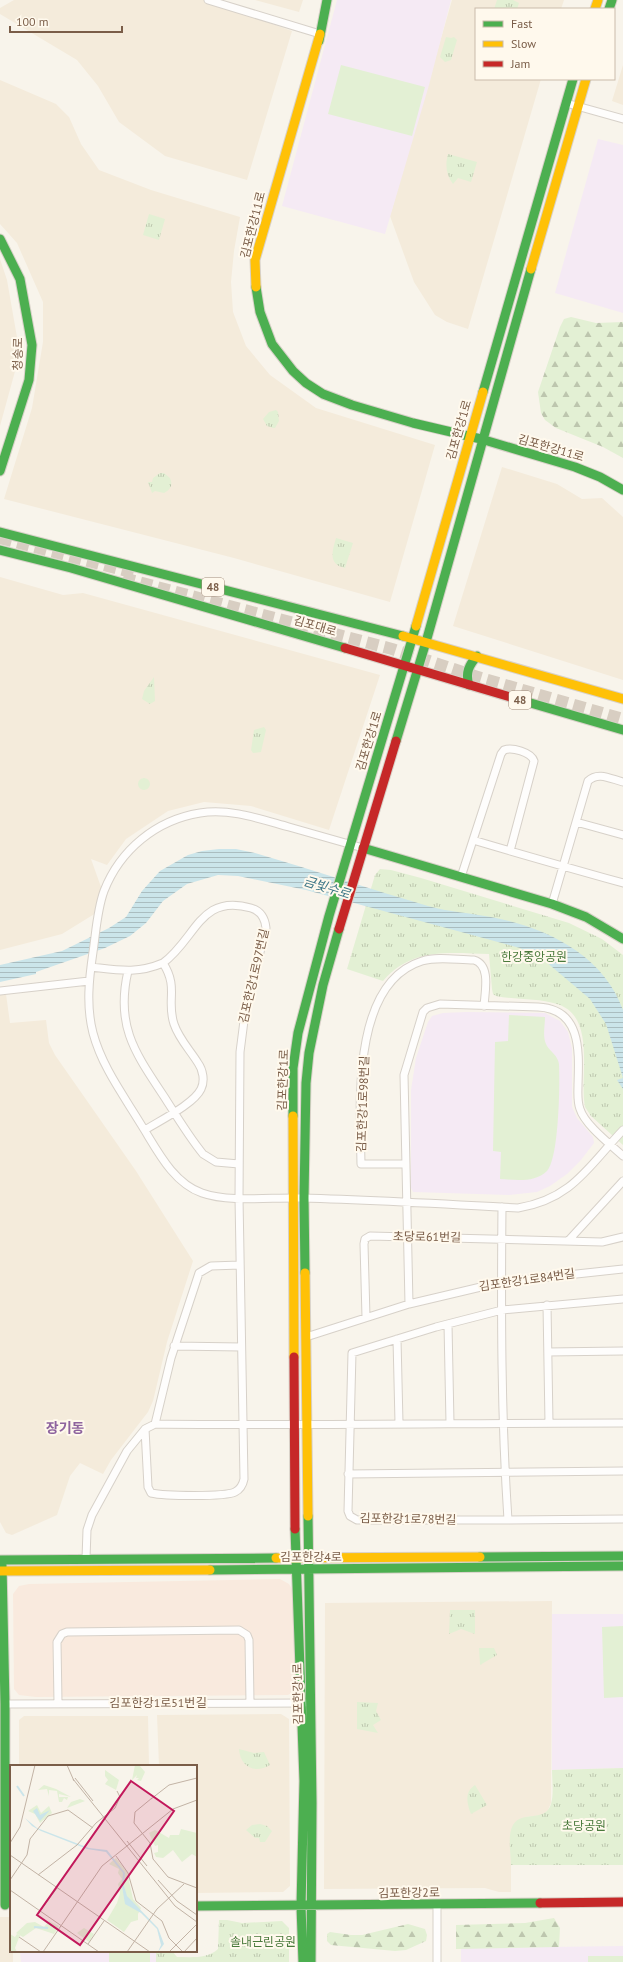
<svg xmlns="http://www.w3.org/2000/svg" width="623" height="1962" font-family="'PT Sans','Noto Sans KR',sans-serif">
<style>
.residential{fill:#f4ebdb}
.commercial{fill:#f9eade}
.education{fill:#f5eaf4}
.green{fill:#e3f0d4}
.forest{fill:url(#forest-firs)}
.park{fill:url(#park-tufts)}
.water{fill:url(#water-rules)}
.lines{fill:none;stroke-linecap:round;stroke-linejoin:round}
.primary-tunnel{stroke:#d8cec2;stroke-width:12;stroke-dasharray:12 6;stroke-linecap:butt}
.street-casing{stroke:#d7d1c9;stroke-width:9}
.fast-casing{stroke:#d8d1c8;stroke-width:11}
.slow-casing{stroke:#d8d1c8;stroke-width:11}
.jam-casing{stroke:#d8d1c8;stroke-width:11}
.street{stroke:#fefdfc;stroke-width:7}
.fast{stroke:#4caf50;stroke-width:9}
.slow{stroke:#ffc107;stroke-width:9}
.jam{stroke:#c62828;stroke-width:9}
.labels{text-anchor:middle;stroke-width:4;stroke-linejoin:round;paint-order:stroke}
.shield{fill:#fff9ed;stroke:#a28c7a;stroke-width:1}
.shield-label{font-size:11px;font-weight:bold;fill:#7a5d48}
.street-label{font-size:12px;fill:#7a5d48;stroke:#fff9ed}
.park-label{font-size:12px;fill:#4a7a3c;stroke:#fff9ed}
.water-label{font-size:13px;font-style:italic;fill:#3c7687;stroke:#fff9ed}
.quarter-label{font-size:14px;font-weight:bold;fill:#8e639e;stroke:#fff9ed}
.inset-river{fill:none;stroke:#cbe5ea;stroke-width:2}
.inset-road{fill:none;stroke:#c2b3a5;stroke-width:1}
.view{fill:#c2185b;fill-opacity:0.15;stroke:#c2185b;stroke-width:2}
.inset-edge{fill:none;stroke:#7a5d48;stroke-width:2}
</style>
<defs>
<pattern id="forest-firs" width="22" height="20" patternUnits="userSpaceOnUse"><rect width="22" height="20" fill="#e3f0d4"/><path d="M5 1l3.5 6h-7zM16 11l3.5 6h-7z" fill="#bdc6ae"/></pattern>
<pattern id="park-tufts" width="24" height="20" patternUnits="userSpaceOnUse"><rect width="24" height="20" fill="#e3f0d4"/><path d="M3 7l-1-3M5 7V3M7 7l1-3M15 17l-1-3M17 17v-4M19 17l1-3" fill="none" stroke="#bdc6ae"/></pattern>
<pattern id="water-rules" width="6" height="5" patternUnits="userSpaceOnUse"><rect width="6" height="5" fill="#cbe5ea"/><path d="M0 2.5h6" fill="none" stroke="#aabdc0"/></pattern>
</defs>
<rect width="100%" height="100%" fill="#f8f4eb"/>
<!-- residential -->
<path class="residential" d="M14 0H204L292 31 247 180 165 156 119 122 98 86 77 60 0 14V8Z
M255 0H303L299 12Z
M452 0H564L561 9H476V79H541L468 329 447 322 435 315 414 282 390 216Z
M623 65V105L612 101Z
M0 80 56 104 69 117 81 144 99 170 151 190 240 217 234 251 231 282 233 312 246 346 270 375 316 408 435 445 390 602 234 558 4 499 32 408 43 342V302L17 243 0 224Z
M0 259 7 280 18 343 17 364 0 426Z
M502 467 557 484 582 499 602 498 623 517V680L453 626Z
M0 577 63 595 83 593 380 675 329 830 251 806 204 802 168 811 126 839 107 865 91 859 101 887 96 913 62 934 0 950Z
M6 994 10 1023 46 1020 49 1043 55 1055 136 1171 193 1261 167 1342 153 1401 148 1412 111 1460 103 1474 80 1463 70 1476 57 1515 12 1535 6 1533 0 1522V995Z
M552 1601 551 1803 548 1810 543 1815 526 1817 511 1833V1892H499L485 1888 324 1889 325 1603Z
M281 1714 289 1719 290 1886 283 1892 196 1893V1766H159L157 1715Z
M24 1716H148L149 1766H19V1720Z
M0 1917H11V1951H13V1962H0Z"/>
<!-- commercial -->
<path class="commercial" d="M280 1579 289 1584 293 1591 296 1681 293 1692 288 1695 36 1697 19 1695 14 1689 13 1594 19 1586 29 1584Z"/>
<!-- education -->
<path class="education" d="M337 0H451L429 85 385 234 282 206Z
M598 139 623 145V313L555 293Z
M466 1012 545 1013 560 1021 568 1032 572 1048V1107L577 1118 593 1137 594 1143 581 1160 567 1174 550 1186 537 1192 509 1195 413 1192 411 1188V1090L416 1058 428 1022 432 1016 443 1013Z
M552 1614H623V1768L552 1770Z
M623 1946V1962H461V1948Z
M20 1951H156V1962H21Z"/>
<!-- green -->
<path class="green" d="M341 65 425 87 412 136 328 114Z
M138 784a6 6 0 1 1 12 0a6 6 0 1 1-12 0Z
M509 1015 545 1017C545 1026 542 1038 547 1046 551 1052 558 1056 559 1064 560 1084 559 1158 547 1171 535 1183 515 1180 500 1179L501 1152 493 1151 495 1042 508 1041Z
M623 1626V1697L604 1698 602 1627Z
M109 1951H150V1962H109Z
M588 1956H623V1962H588Z"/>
<!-- forest -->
<path class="forest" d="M571 317 596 323 623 322V458L603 447 556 428 545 420 541 413 538 392 560 327 564 319Z
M554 1918 560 1928 559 1947 456 1949V1925L525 1923Z
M408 1924 425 1929 427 1935 426 1941 406 1950 395 1951 331 1945 327 1941V1934L330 1932 351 1935H362Z"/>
<!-- park -->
<path class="park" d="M497 0H513L519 3 517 9H494Z
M446 37 451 38 454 37 457 40 451 60 445 62 440 57Z
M448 154 477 162 471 182 458 178 453 184C446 175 445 165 448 154Z
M149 214 165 219 159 240 143 235Z
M276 410 278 412 279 421 275 428H273L267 426 263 419 269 412Z
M160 473H164L170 478C173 484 171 490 164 493L155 491 152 493 148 482H152L153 478Z
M336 538 353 543 345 568C328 564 332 552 336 538Z
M154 677 155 701 150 704 142 699 144 691Z
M264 727 266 730 261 752 253 753 251 750 254 730Z
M380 869 391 870 421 878 569 923 602 939 623 955V1145L591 1116 585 1107C579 1077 597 1016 557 1004 538 998 516 1000 496 996L493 994 492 989 489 954C449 953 412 947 383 981L347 969 375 875Z
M450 1610H475V1634L461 1629 449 1634Z
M479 1648H494L497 1655 480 1665Z
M357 1702 378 1703 376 1711 381 1720 373 1725 378 1733 357 1729Z
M239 1749 254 1753 264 1752 270 1765C255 1774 240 1767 239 1749Z
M623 1768V1865H511C511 1854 507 1835 513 1825 522 1810 545 1823 551 1804 554 1794 552 1780 552 1770Z
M475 1785 487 1805 471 1814C467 1804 464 1792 475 1785Z
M260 1824 267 1826 272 1831 265 1842H260L259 1838H255L246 1830 252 1825Z
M219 1920H227L242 1923 282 1921 289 1928V1962H156V1951H172L177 1957C192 1957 207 1959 218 1949Z"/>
<!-- water -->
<path class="water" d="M219 849H236L255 853C313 870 370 889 428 906 449 912 470 913 491 917 545 927 603 954 623 1010V1089L617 1080 623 1078 606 1024 590 999 545 961 520 948 306 890 238 876 218 875 187 884 163 901 146 923 130 936 105 948 36 972V974L0 982V965L62 951 109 928 126 917 142 891 160 871 188 855 202 851Z"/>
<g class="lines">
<!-- primary-tunnel -->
<path class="primary-tunnel" d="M0 538 135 573
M123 578 392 649 481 678 623 719"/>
<!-- street casing -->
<g class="street-casing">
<path id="street" d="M208 0 320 34
M566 103 623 119
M576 822 623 835
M363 848C338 841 314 834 289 827 260 819 230 808 200 813 156 820 120 850 104 891 97 910 96 932 93 952 89 979 86 1006 93 1033 102 1067 124 1096 142 1126 157 1150 173 1183 202 1193 230 1203 272 1197 302 1198 374 1200 446 1204 518 1208 572 1199 588 1167 623 1130
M510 851 534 761C531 752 512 747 504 750L501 754 473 840C523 855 573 869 623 883
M461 877 473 840
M552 904 588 781C598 771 611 779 623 782
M91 967C118 970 137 974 163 963 179 988 166 1000 174 1024 179 1039 190 1050 198 1063 203 1070 205 1081 201 1089 194 1104 159 1121 145 1130
M128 971C115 1027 136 1054 165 1098 177 1117 189 1137 203 1154L216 1162 239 1164
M0 991 89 981
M406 1164H361C360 1106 351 983 422 961 438 956 457 960 474 960 491 965 485 991 484 1006
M502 1207C501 1312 501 1415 508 1520H357L350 1516 348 1511 352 1353 436 1327 502 1310 623 1299
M568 1241 623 1181
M409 1304 404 1075 423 1012 427 1008 440 1004 538 1007C582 1009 579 1052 578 1085 578 1093 577 1101 580 1109 585 1125 610 1144 623 1156
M547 1305 549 1423
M366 1317 364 1244 365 1239 370 1236 602 1242 623 1237
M448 1324 450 1423
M306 1337 409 1304 502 1282 623 1269
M397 1339 399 1423
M174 1346 241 1347
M548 1352 623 1351
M155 1424 171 1358 199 1273 211 1266 240 1265
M145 1429 148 1487 151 1493C164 1496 225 1497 235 1492 241 1489 243 1484 244 1479L239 1198 240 1052 245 1013 266 928C265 918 261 911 251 908 200 893 196 939 163 963
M348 1474 623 1471
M508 1520 623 1519
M86 1559 87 1530 92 1515 127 1451 145 1429 155 1424C311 1426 467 1423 623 1423
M58 1703 57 1642 62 1634 67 1632 239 1630 247 1635 249 1640 250 1703
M5 1704 305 1703
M437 1904V1962"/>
</g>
<!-- fast casing -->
<g class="fast-casing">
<path id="fast" d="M609 9 612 0
M319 41 327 0
M0 239 20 279 32 345 29 380 0 471
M256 287 260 312 272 344 293 371 306 383 323 394 352 405 413 423 481 439 575 467 600 477 623 490
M483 392 573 79
M0 532 403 636
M0 550 71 568 345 648
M469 685C465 673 469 665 477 656
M517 699 623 730
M396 741 426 642 531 269
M363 848 552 904 586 917 623 939
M293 1116V1068L298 1033 329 916 416 626
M305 1273 304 1198 306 1083 309 1053 323 985 339 929
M308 1516 312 1803 311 1962
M295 1529 304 1781 301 1906 303 1962
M480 1557 623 1556
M0 1560 276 1558
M2 1565 5 1704V1905
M210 1570 623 1566
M196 1906 540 1903"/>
</g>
<!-- slow casing -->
<g class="slow-casing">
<path id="slow" d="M595 9 598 0
M531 269 586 79
M256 287 255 260 320 34
M416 626 483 392
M403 636 623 699
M293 1116 294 1357
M305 1273 308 1516
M276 1558 480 1557
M0 1571 210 1570"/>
</g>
<!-- jam casing -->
<g class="jam-casing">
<path id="jam" d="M345 648 517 699
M339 929 396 741
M294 1357 295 1529
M540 1903 623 1902"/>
</g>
<!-- street -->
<use href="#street" class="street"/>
<!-- fast -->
<use href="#fast" class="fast"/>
<!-- slow -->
<use href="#slow" class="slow"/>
<!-- jam -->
<use href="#jam" class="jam"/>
</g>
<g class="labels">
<!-- shield labels -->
<g class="shield">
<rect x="202" y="578" width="22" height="18" rx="3"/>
<rect x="509" y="691" width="22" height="18" rx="3"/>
</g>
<g class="shield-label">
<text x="213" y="591">48</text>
<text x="520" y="704">48</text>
</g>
<!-- street labels -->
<g class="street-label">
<text transform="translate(253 225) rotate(-76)" y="4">김포한강11로</text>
<text transform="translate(18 354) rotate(-89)" y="4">청송로</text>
<text transform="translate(459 430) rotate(-74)" y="4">김포한강1로</text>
<text transform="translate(551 448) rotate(16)" y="4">김포한강11로</text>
<text transform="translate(315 626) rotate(16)" y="4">김포대로</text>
<text transform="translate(369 741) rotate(-73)" y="4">김포한강1로</text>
<text transform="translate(254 976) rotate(-77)" y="4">김포한강1로97번길</text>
<text transform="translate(283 1080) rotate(-88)" y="4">김포한강1로</text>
<text transform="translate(363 1104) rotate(-88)" y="4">김포한강1로98번길</text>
<text transform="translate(427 1237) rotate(1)" y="4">초당로61번길</text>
<text transform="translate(527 1280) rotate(-8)" y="4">김포한강1로84번길</text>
<text transform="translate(408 1519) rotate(1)" y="4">김포한강1로78번길</text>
<text x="311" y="1561">김포한강4로</text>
<text transform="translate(298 1694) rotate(-91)" y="4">김포한강1로</text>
<text x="158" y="1707">김포한강1로51번길</text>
<text transform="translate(409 1893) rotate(-1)" y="4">김포한강2로</text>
</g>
<!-- park labels -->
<g class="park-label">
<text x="534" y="961">한강중앙공원</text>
<text x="584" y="1830">초당공원</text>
<text x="263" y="1946">솔내근린공원</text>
</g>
<!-- water labels -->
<g class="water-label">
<text transform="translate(327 887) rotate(17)" y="5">금빛수로</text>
</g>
<!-- quarter labels -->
<g class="quarter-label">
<text x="65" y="1433">장기동</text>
</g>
</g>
<!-- overview -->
<g transform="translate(10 1765)">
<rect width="187" height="187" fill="#f8f4eb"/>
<path d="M27 40 31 48 39 41 42 48 30 58 25 49 18 46Z" fill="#e3f0d4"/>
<path d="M125 0H129L135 7 131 16 127 15 129 13H126L127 10 122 15ZM95 5 109 15 106 25 95 19 98 15 95 11ZM34 20 46 24 61 32 49 29V32H58L57 35 54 33 52 37H49L47 26 39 25V31L37 24 28 25ZM171 64 187 68V92L182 89 172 97 163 85 153 93 146 92 144 88 148 87V80L145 81 139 68 145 65 159 73 160 70H169ZM0 169 5 172 7 169 10 170 5 183 7 187 0 186Z" fill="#e3f0d4"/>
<path d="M70 34 75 36 57 43 61 37ZM106 93 117 107 123 134 131 143 128 149V155L121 157 114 167 97 155 107 138 110 128 108 119 112 114 108 108 109 104 99 99ZM39 156 49 161 44 169 26 163 13 172 6 168 17 158 25 157 34 162ZM74 163 84 169 79 177 67 168Z" fill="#e3f0d4"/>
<path d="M27 43 30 50 40 45 30 56 23 46ZM15 53 27 63 79 83 97 85 115 108 114 121 117 131 148 163 154 179 148 187 151 180 147 164 131 148 115 139 112 121 113 108 96 87 77 84 31 66 22 61Z" fill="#cbe5ea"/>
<path class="inset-river" d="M7 21 14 31M24 162 38 163"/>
<path class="inset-road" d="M57 0 64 16M65 13 83 36M63 14 165 141 187 157M142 33 125 47 124 58 140 78 143 94 158 112 187 123M141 34 159 20 187 13M117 76 137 101M0 78 10 62 25 0M0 90 140 187M106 91 118 108 126 136 152 156 159 173 173 187M28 110 67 80 86 58 105 43 110 32 107 26M0 115 17 90 20 74 38 51 58 45 83 63M148 115 167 136 187 150M0 125 89 187M30 146 47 123M9 172 31 187M78 179 94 156M33 187 92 101 163 44 187 35M117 187 147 144 174 119M159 187 187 159M174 187 187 173"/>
<path class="view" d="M121 16 164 46 70 180 27 150Z"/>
<rect width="187" height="187" class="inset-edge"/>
</g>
<!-- legend -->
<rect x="475" y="8" width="140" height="72" fill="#fff9ed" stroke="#cabbab"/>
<rect x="483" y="21" width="20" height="6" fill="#4caf50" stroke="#cabbab"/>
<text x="511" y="28" font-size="12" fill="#7a5d48">Fast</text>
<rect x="483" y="41" width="20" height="6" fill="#ffc107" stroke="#cabbab"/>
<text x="511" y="48" font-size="12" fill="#7a5d48">Slow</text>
<rect x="483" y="61" width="20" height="6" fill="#c62828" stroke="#cabbab"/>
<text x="511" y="68" font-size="12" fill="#7a5d48">Jam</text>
<!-- scale -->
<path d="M10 26v6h112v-6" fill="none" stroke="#7a5d48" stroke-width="2"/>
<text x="16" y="26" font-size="12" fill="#7a5d48" stroke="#fff9ed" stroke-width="3" paint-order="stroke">100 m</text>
</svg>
